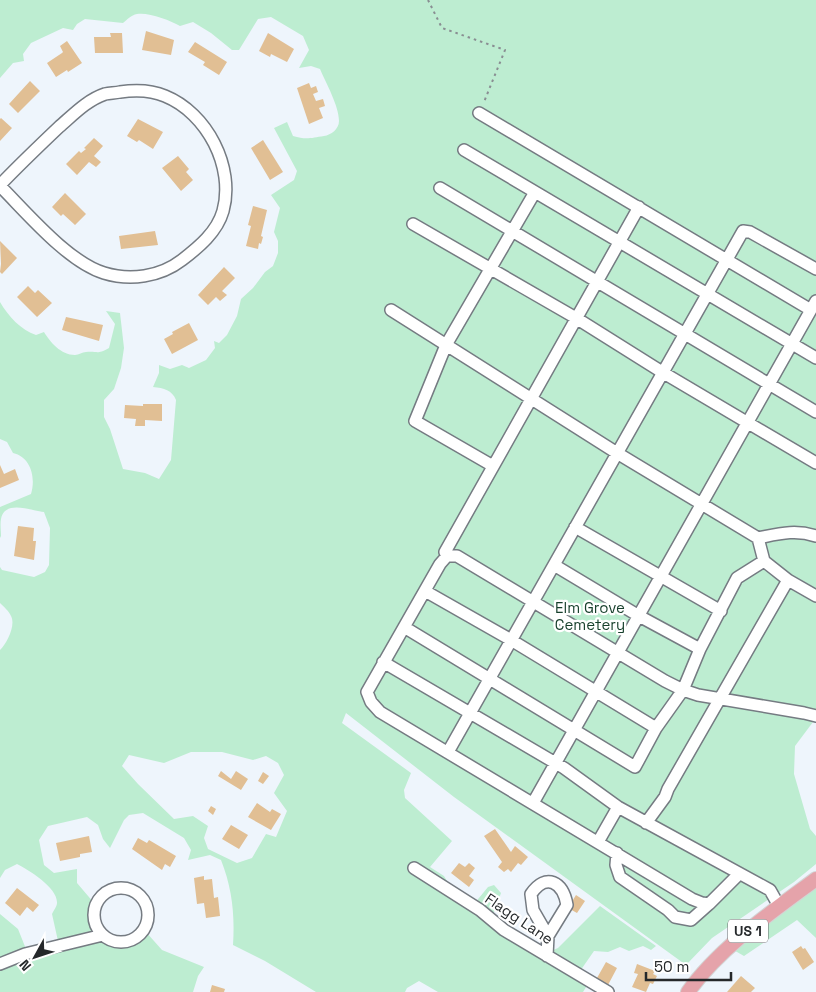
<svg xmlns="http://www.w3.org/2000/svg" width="816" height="992" font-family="'Space Grotesk',sans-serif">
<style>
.green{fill:#bdedd1;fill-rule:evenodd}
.building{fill:#e1bf94}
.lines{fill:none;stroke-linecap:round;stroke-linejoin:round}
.minor-casing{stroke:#757b82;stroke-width:14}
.major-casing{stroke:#d3d4d4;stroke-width:16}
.path{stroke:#898e92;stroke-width:2;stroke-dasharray:2.5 4;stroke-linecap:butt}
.minor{stroke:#fff;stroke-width:11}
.major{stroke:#e5a3aa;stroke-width:14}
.labels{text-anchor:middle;stroke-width:4.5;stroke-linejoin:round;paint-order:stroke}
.shield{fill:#fff;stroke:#66686a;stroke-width:1}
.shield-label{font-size:14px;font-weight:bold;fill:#25282a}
.park-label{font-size:15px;fill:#163f2b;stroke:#fff}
.street-label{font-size:15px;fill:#25282a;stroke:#fff}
</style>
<rect width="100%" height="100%" fill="#eef5fc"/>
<!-- green -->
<path class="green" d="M0 0H816V718L795 746 794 774 810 829 816 836V864L794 882 712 938 686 965 454 797 346 713 342 723 411 773 404 790 405 798 452 841 430 867 444 876 454 893 474 904 488 887 494 885 501 893 491 921 542 955 558 948 600 906 656 946 651 950 643 946 629 951 620 947 608 952 594 951 578 974 588 984 583 992H438L419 981 407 988 405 992H316L265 961 233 945C235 914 232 888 221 860L210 855 188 860 191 850 184 838 143 813 129 815 124 820 110 848 103 839 98 825 87 817 48 826 39 840 44 865 54 873 77 869V883L100 910 101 941 135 939 146 932 162 950 204 967 198 976 193 992H0V914L18 929 26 949 58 941 52 914C54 910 57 906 57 903 58 888 29 870 17 864L5 870 0 878V650C7 643 16 625 11 616 9 611 4 607 0 603V567L2 570 34 577 45 572 49 565 50 528 44 512C31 511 5 499 1 519 0 524 1 531 1 536L0 538V507L31 494C36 478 31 457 13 453L7 442 0 439V302C8 316 21 330 36 335L44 332C50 342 61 355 75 355 79 355 82 352 86 352 99 351 96 355 109 348L115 324 106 311 120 313 124 348 121 368 114 389 104 400V417L110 429 123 469 145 473 159 479 171 460 176 400C172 390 164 388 153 387L159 373V365L170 369 182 365 189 368 206 360 215 348 214 341 219 343 227 335 237 316 241 299 253 288 265 272 273 266 278 253V241L274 232 280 208 271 195 294 180 297 171 274 128 287 122 293 136C306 140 311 138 324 136 331 135 339 129 339 121 339 106 326 83 320 69L311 66 299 68 309 50 303 36 271 17 258 19 239 50H232L211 33 193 22 180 26C170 20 148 12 137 14 131 15 127 20 123 23L85 19 77 24 73 30 63 28 31 43 23 54 24 61 13 63 0 78ZM191 752H222L253 760 266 756 278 763 284 775 274 793 287 811 276 837 266 834 252 858 237 863 208 849 204 838 208 826 193 816 174 819 138 784 122 766 129 755 164 763Z
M816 879V938L797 920 744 956 730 948Z"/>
<!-- building -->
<path class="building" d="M146 31 174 40 171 55 142 50Z
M110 33H122L123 53H95L94 37H111Z
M268 33 294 49 287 62 271 54 270 57 259 51Z
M67 41 82 63 68 72 67 70 56 77 47 63 62 53 63 52 60 46Z
M195 42 227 62 219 75 203 65 205 62 188 52Z
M30 81 40 91 18 113 9 104Z
M309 83 311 88 316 86 318 92 313 94 316 101 323 99 325 106 319 108 323 118 309 124 297 88Z
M1 118 12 128 0 141V119Z
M138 119 163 132 153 149 139 140 137 142 127 136Z
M94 138 103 146 94 156 101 162 96 167 89 162 77 175 66 164 79 151 81 153 86 149 84 148Z
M263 140 283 172 270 180 251 148Z
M178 156 189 169 186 172 193 180 181 191 162 168Z
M65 193 86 214 75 225 63 214 61 216 52 207Z
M253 206 267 210 261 236 263 237 261 244 259 243 258 249 246 246 251 226 248 225Z
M155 231 158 245 121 249 119 236Z
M0 241 17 258 2 274 0 272 1 264Z
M224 267 235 278 222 291 227 295 220 301 216 297 208 305 198 295Z
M28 286 35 293 38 290 52 303 37 317 17 297Z
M66 317 103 325 99 341 62 330Z
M189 323 198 340 172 354 164 339 173 334 172 332Z
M143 404H162V421L145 420V426H135L136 419 124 418 125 405 143 406Z
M0 465 4 474 15 469 19 480 0 488Z
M18 526 34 528 33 541H36L34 560 14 556Z
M221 771 231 779 236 771 248 779 241 790 218 776Z
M263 772 269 776 263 784 258 781Z
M257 803 270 812 272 809 281 814 271 830 248 817Z
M211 806 216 809 213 815 208 811Z
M231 825 248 835 239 849 222 839Z
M495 829 511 852 515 846 528 857 521 865 518 863 511 872 508 869 504 872 498 867 502 862 484 836Z
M89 836 92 852 80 854V857L60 861 56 843Z
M138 838 147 843 149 840 176 856 170 867 165 864 162 870 132 849Z
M459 863 465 867 469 863 475 868 469 876 474 880 469 887 451 873Z
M204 876V880L212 879 214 898 218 897 220 916 206 918 204 903 197 904 194 878Z
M17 888 39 905 33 912 27 907 20 916 5 903Z
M576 895 585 901 577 913 568 908Z
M801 946 803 949 805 948 814 962 803 970 792 952Z
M606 962 617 968 608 985 597 978Z
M637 964 655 971 653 974 657 976 653 984 650 983 646 992 632 987 638 974 634 973Z
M741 976 755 988 751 992H727Z
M212 985 225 989 224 992H210Z"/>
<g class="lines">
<!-- minor casing -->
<g class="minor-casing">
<path id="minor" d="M479 113 811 310
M464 150 816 358
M0 185C19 165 39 146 59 127 73 115 87 100 105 94 110 93 115 93 120 92 134 90 151 90 165 96 207 113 235 167 223 211 217 232 199 247 182 260 160 277 130 281 104 273 68 262 27 213 0 186
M440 188 816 412
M413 224 576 318 662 372 816 463
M391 310 617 453 758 538C778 534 795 529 816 536
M493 466 415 421 446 345 535 192
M575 527 721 611
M758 538 764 561 788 580 816 596
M447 556 445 552 639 207
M554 565 639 616 700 649
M425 591 511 640 656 728
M404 627 635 767 656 728 683 690 700 649 737 578 764 561
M383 662 564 768 618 807 770 890 779 906
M448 752 743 231 750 232 816 269
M533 803 816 301
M646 823 665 797 668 789 788 580
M598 842 618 807
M617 853 616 865 620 877 668 910 675 917 691 920 709 904
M414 868 480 910 504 930 608 992
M739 874 709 904 702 903 692 899 380 712 371 702 367 692 440 564 447 556H457L665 681 683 690 698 695 804 713 816 716
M94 915a27 27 0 1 1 54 0a27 27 0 1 1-54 0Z
M547 956 548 936 567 905C563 882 546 872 531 894L533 910 548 936
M0 964 25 954 103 935"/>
</g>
<!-- major casing -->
<g class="major-casing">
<path id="major" d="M688 992C719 948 773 911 816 879"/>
</g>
<!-- path -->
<path class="path" d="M428 0 442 28 505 50 484 102"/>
<!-- minor -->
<use href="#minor" class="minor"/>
<!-- major -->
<use href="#major" class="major"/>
</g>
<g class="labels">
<!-- shield labels -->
<rect class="shield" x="728" y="919.5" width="40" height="23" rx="4"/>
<g class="shield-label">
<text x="748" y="936">US 1</text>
</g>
<!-- park labels -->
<g class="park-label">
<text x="590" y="613">Elm Grove<tspan x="590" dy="17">Cemetery</tspan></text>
</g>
<!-- street labels -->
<g class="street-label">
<text transform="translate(519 919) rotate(34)" y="5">Flagg Lane</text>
</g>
</g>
<!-- north arrow -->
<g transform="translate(35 957) rotate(230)" stroke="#ffffff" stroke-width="4" paint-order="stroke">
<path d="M0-4L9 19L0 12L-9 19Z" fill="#25282a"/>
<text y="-8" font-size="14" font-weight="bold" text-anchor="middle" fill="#25282a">N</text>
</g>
<!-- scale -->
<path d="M646 972v8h85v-8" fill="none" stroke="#25282a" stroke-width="2.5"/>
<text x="654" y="972" font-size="15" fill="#25282a" stroke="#ffffff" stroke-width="4" paint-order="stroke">50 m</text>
</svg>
